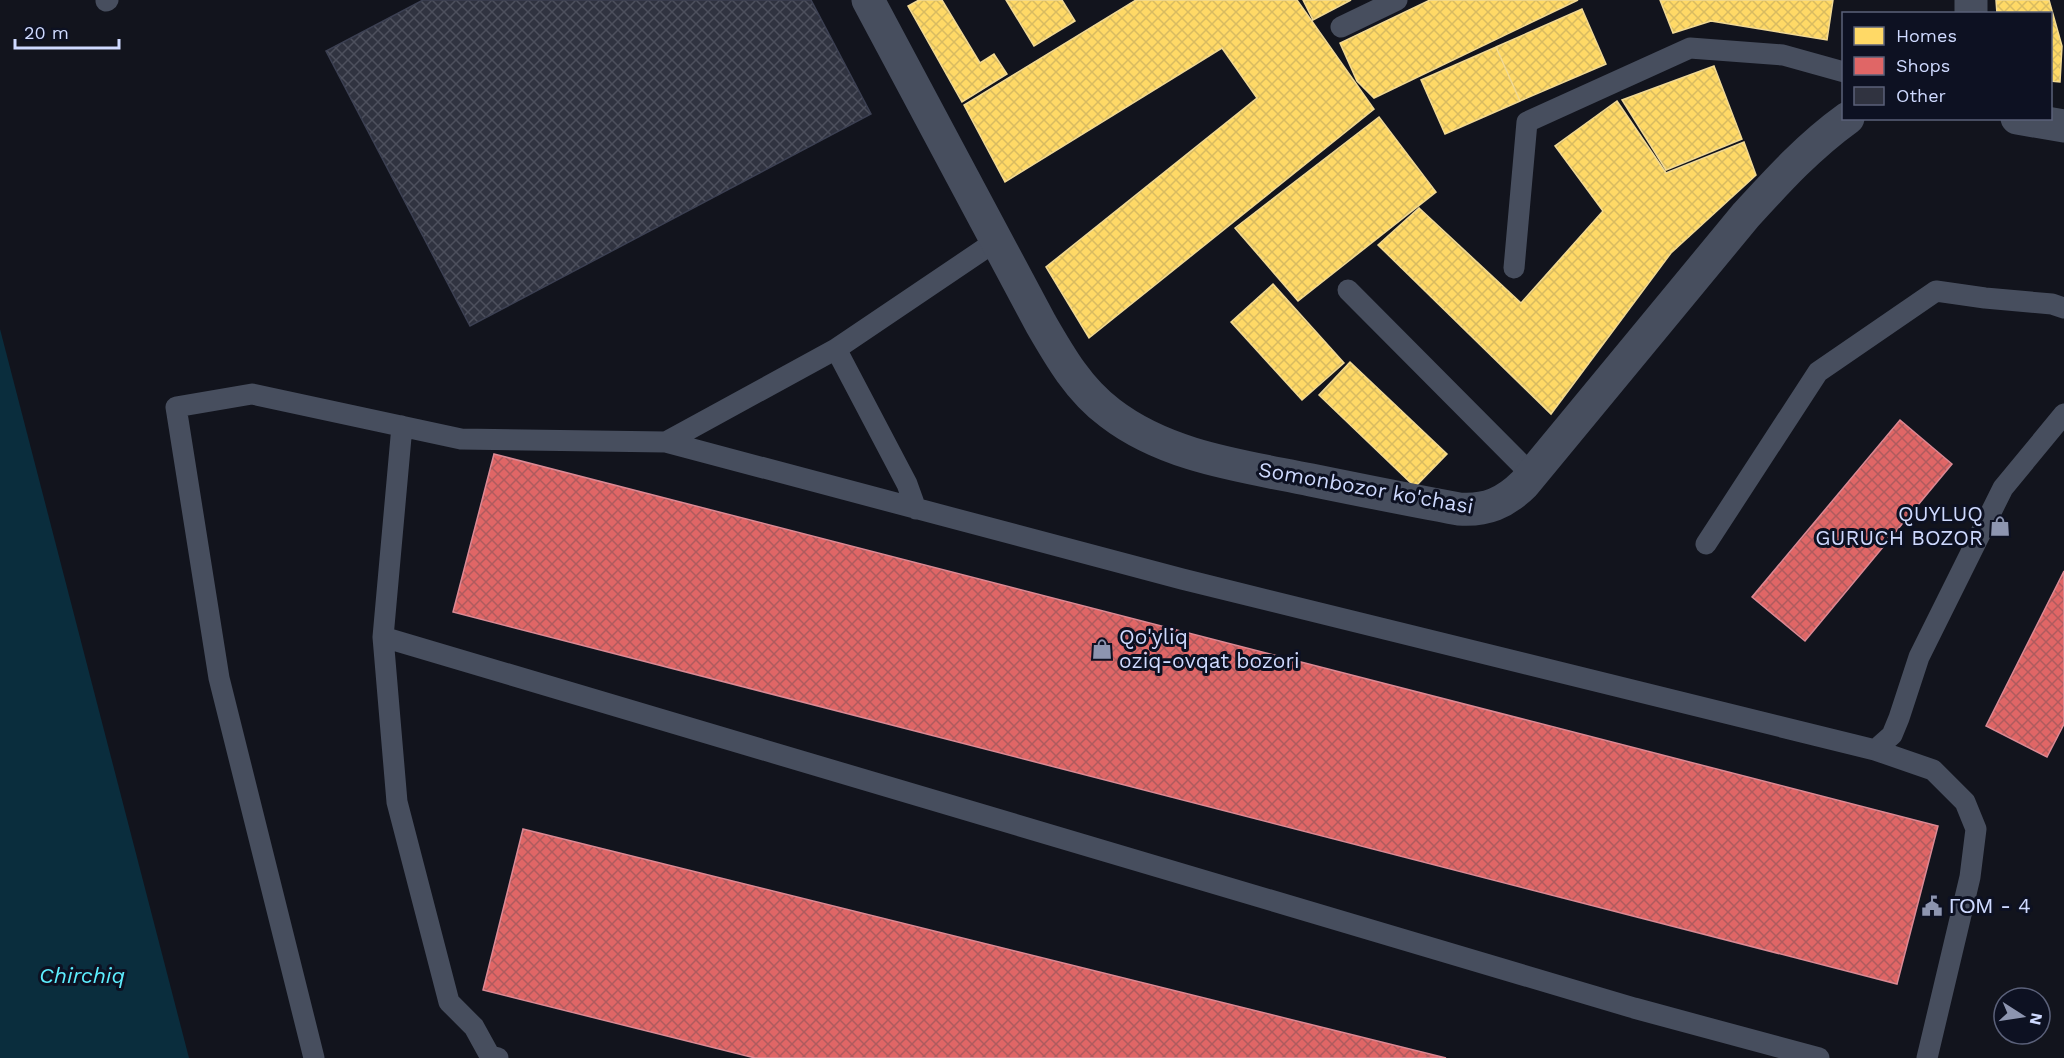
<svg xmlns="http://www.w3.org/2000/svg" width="2064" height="1058" font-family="'Work Sans',sans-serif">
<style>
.water{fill:#0a2d3d}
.homes{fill:url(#homes-cross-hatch);stroke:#f1d994;stroke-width:1.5}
.shops{fill:url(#shops-cross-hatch);stroke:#db8994;stroke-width:1.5}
.building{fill:url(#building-cross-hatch);stroke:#3c4052;stroke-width:1.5}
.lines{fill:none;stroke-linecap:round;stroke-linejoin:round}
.lane{stroke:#474e5e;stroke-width:21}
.street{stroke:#474e5e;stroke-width:33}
.labels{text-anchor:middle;stroke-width:6;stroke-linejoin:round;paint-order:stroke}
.street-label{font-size:21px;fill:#cfdaff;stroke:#0d1122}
.poi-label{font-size:21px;fill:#cfdaff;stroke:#0d1122;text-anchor:start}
.water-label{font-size:22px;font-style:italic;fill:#5deeff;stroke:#0d1122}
</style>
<defs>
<pattern id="homes-cross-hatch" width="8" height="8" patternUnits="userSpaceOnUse" patternTransform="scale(1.5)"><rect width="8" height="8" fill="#ffd966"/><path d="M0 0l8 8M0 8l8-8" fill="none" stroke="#d8bb61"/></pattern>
<pattern id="shops-cross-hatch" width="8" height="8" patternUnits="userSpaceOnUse" patternTransform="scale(1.5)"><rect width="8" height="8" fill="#e06666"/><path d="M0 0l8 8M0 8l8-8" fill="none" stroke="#af5b5e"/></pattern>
<pattern id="building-cross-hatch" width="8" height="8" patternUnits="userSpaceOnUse" patternTransform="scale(1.5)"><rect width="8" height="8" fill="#303340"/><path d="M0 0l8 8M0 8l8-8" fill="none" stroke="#4d505d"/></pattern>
</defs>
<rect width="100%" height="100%" fill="#12141d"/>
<!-- water -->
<path class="water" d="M0 329 189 1058H0Z"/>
<!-- homes -->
<path class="homes" d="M919 0H942L980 63 994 54 1007 74 962 102 908 6Z
M1006 0H1062L1075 21 1034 46Z
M1136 0H1297L1374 109 1089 338 1046 267 1257 98 1222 48 1005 182 964 105Z
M1303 0H1351L1313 20Z
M1430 0H1578L1374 98 1357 81 1340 43Z
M1660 0H1833L1827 40 1711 21 1673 33Z
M1996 0H2049L2062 46 2060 82 2050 81V14H1997Z
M1582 9 1606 64 1520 101 1496 47Z
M1496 47 1520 101 1445 134 1421 80Z
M1714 66 1742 139 1666 170 1622 100Z
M1617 101 1666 173 1744 142 1756 175 1671 253 1551 414 1378 245 1419 208 1521 303 1603 211 1555 146Z
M1379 117 1436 192 1298 301 1235 228Z
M1273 284 1344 363 1302 400 1231 322Z
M1350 362 1447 454 1415 487 1319 395Z"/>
<!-- shops -->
<path class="shops" d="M1900 420 1952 464 1805 641 1752 597Z
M494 454 1938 826 1897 984 453 612Z
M2064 571V724L2047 757 1986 726Z
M523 829 1446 1058H755L483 990Z"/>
<!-- building -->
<path class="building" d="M423 0H811L871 114 470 326 326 51Z"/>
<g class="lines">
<!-- lane -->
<path class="lane" d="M106 1 108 0
M1341 27 1397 0
M1514 268 1527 122 1690 48 1783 55 1844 72
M1348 290 1532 475
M836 349 907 484 916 509
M402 426 383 637 397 802 449 1002 474 1027 490 1056 498 1058
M666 442 1182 579 1875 750 1892 735 1899 718 1919 657 2003 488 2064 414
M1706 544 1818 372 1936 291 1985 298 2052 304 2064 308
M383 637 1634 1008 1819 1058
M1875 750 1933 770 1965 802 1976 829 1970 877 1927 1058
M314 1058 219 678 176 407 252 394 461 439 666 442 836 349 996 241"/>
<!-- street -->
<path class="street" d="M868 0 1041 324C1060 357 1079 390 1110 413 1167 457 1243 466 1311 480 1360 490 1409 500 1459 509 1486 511 1505 503 1524 484L1746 215C1778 180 1809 146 1848 118
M1971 0V14
M2017 118 2064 126"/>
</g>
<!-- icons -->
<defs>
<g id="shop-bare" transform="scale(1.62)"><path d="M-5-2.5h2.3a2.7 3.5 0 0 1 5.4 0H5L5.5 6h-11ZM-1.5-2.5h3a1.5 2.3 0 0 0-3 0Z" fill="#8d95b0" stroke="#0d1122" stroke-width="2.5" paint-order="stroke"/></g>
<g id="civic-bare" transform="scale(1.62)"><path d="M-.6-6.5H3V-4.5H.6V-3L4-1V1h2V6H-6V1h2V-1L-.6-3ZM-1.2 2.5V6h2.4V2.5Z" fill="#8d95b0" stroke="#0d1122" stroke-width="2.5" paint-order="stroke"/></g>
</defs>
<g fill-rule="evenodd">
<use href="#shop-bare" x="2000" y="526"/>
<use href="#shop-bare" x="1102" y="649"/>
<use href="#civic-bare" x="1932" y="906"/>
</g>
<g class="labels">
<!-- street labels -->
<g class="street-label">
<text transform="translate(1366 488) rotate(10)" y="7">Somonbozor ko'chasi</text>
</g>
<!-- poi labels -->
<g class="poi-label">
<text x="1983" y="521" text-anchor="end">QUYLUQ<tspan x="1983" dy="24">GURUCH BOZOR</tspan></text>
<text x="1119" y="644">Qo'yliq<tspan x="1119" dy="24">oziq-ovqat bozori</tspan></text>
<text x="1949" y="913">ГОМ - 4</text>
</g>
<!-- water labels -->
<g class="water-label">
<text x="82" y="983">Chirchiq</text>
</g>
</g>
<!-- legend -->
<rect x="1842" y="12" width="210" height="108" fill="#0d1122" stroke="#5b617a" stroke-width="1.5"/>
<rect x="1854" y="27" width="30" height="18" fill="#ffd966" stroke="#5b617a" stroke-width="1.5"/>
<text x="1896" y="42" font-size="18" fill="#cfdaff">Homes</text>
<rect x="1854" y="57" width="30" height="18" fill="#e06666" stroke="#5b617a" stroke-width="1.5"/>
<text x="1896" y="72" font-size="18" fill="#cfdaff">Shops</text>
<rect x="1854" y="87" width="30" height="18" fill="#303340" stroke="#5b617a" stroke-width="1.5"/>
<text x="1896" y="102" font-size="18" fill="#cfdaff">Other</text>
<!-- north arrow -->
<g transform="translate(2022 1016) rotate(102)"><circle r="28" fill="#0d1122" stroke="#5b617a" stroke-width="1.5"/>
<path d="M0-4.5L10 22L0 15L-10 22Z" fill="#8d95b0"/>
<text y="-9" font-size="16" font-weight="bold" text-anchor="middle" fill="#cfdaff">N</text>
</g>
<!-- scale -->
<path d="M15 39v9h104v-9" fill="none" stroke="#cfdaff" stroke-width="3"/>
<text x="24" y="39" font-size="18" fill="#cfdaff" stroke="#0d1122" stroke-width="4.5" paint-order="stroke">20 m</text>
</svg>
